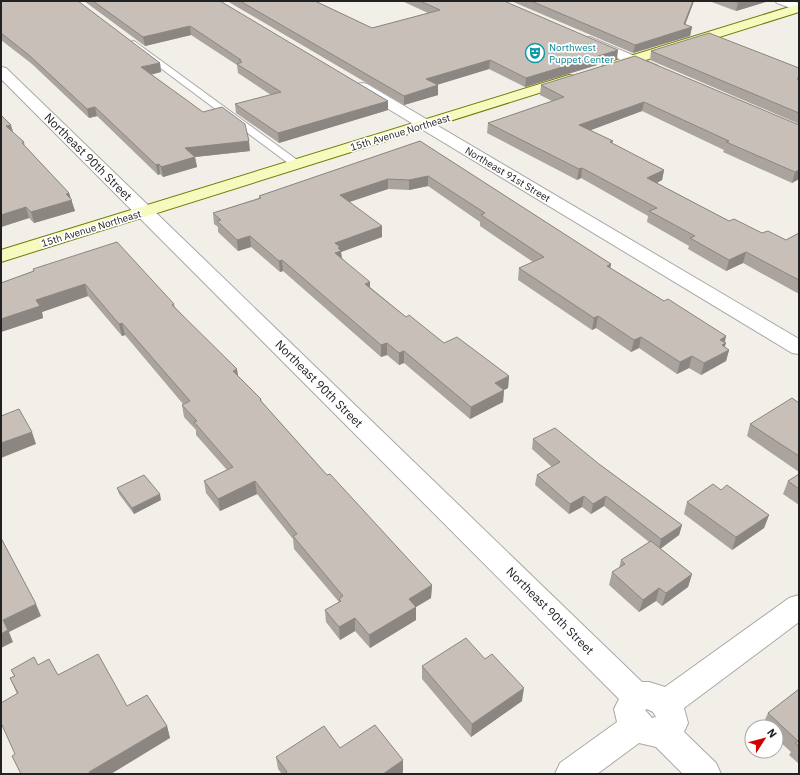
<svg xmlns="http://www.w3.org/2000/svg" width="800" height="775" font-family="'IBM Plex Sans',sans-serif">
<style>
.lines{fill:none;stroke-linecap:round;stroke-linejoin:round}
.lane-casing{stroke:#a9a9a9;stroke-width:2}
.street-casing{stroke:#a9a9a9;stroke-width:2}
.secondary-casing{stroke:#707d05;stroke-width:2}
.lane{fill:#fff;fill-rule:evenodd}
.street{fill:#fff;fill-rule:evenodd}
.secondary{fill:#f7fabf;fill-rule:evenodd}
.wall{fill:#aba49e}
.shaded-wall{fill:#8b8681}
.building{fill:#c7bfb8;stroke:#8b8681}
.labels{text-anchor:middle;stroke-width:3.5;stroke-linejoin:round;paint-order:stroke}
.far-culture-label{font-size:10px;fill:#0d838f;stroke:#fff;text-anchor:start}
.far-street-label{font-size:10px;fill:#222;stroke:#fff}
.street-label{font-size:12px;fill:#222;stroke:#fff}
</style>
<rect width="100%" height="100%" fill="#f2efe9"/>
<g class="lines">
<!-- lane casing -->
<g class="lane-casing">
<path id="lane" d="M134 41 300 162 302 164 300 166H292L131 46V42Z"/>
</g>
<!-- street casing -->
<g class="street-casing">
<path id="street" d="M775 1H792L799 3V11L777 3Z
M590 37 658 66 660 69 658 72H648L586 44 584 41 586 38Z
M1 67 6 68 642 682H649L665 687 789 598 799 595V622L684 708 688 723 684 732 716 763 721 774H683L656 747 639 743 597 774H555L560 763 617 722 614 709 619 699 1 79ZM647 709 653 712 656 717 652 718 645 710Z
M362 83 367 84 799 339V354L792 353 357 90 355 87 357 84Z"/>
</g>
<!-- secondary casing -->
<g class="secondary-casing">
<path id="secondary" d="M799 4V12L614 70H604L602 67 604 64Z
M569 75 574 76 576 79 574 82 1 262V250Z"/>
</g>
<!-- lane -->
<use href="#lane" class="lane"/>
<!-- street -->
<use href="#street" class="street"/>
<!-- secondary -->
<use href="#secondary" class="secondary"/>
</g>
<!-- wall -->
<path class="wall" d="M1 1 160 63 161 72 151 74 250 151 195 157 197 167 163 177 160 174 158 175 97 116 89 118 32 64 1 40Z
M84 1H220L388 110 279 143 236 113 235 104 271 95 238 73 237 65 191 35 145 46Z
M227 1H315L372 28 428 13 402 1H504L617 59 525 87 489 69 437 85 438 95 404 105Z
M511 1H694L685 25 692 27 690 36 633 53Z
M709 1H769L736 11Z
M651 51 799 68V124L650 60Z
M541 85 799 125V179L792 183 723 152 724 150 642 111 590 130 613 141 612 144 664 170 662 180 657 183 729 221 762 233 786 240 799 233V294L743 263 726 271 688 249 689 246 647 222 648 216 581 178 577 180 487 133 488 123 552 101 540 95Z
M13 133 24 142 25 146 69 193 75 211 34 223 29 218 1 227Z
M420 141 611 264 610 268 664 301 726 336 725 342V347L729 350 726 361 701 375 689 368 677 374 639 348 631 352 596 328 592 330 518 280 519 268 533 262 480 226V222L428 186 409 190 388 189 350 202 382 237 341 252 342 258 370 287 406 317 444 343 509 376 508 388 504 390 503 402 470 419 404 363 399 365 387 355 381 357 283 271 280 272 251 247 238 251 218 232V227L214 224 213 213 259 198V196Z
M33 269 174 304 175 307 238 376 261 399 262 402 327 475 432 585 431 598 416 607V620L370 648 355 631 340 640 326 622 325 610 339 602 294 549 293 539 257 494 220 511 206 493 204 481 227 470 196 435V430L184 417 182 405 183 404 125 335 122 336 88 296 42 312 43 318 1 332V283L33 271Z
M799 403V472L747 436 750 424Z
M533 439 599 464 682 525 679 535 660 548 692 574 688 587 662 606 656 601 639 612 609 585 612 572 619 568 621 560 649 542 604 506 591 514 582 507 569 514 535 485 537 475 552 467 532 449Z
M799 474V505L783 494 788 481Z
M117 488 161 500 134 514 119 494Z
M721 490 769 515 764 528 732 550 684 514 687 502Z
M38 665 58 675 127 706 167 726 170 738 15 754 17 694 10 678 14 676 11 670Z
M422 666 522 701 471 737 422 679Z
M799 689V764L789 755 791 752 776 738V727H764L762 726 768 713Z
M340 748 403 772 401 774H282L278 769 276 757Z"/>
<!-- shaded-wall -->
<path class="shaded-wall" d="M693 1H694L683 30 692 27 690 36 633 53 635 45 684 24Z
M744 1H769L736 11 738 3Z
M190 26 191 35 145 46 143 37Z
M618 50 617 59 525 87 526 78Z
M490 60 489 69 426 88V79Z
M160 63 161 72 143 77 141 67Z
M438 85V95L404 105V96Z
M388 101V110L279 143 278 133Z
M644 102 642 111 578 135 579 125Z
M95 107 97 116 89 118 87 109Z
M11 125 14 135 6 126Z
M249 141 250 151 195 157 197 167 163 177 161 167 185 148Z
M159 164 160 174 158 175 156 165Z
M582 168 581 178 577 180 579 169Z
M664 170 662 180 645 189 647 178Z
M799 170V179L792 183 795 172Z
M428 176V186L409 190V180Z
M388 179V189L340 205V195Z
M69 193 75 211 34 223 31 212 66 194Z
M26 207 29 218 1 227V215Z
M382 226V237L341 252 342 262 336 264 335 243Z
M250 236 251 247 238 251 237 240Z
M746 252 743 263 726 271 729 260Z
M282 260 283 271 280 272 279 261Z
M611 264 609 276 607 266Z
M370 282V293L365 284Z
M85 284 88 296 42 312 43 318 1 332V319L36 300Z
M598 316 596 328 592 330 594 318Z
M122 323 125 335 122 336 119 324Z
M726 336 724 344 726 343 723 353 729 350 726 361 701 375 704 363 720 340Z
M641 337 639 348 631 352 634 340Z
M387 343V355L381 357V345Z
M404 351V363L399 365V353Z
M692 356 689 368 677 374 680 362Z
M237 369 239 381 233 371Z
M509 376 508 388 494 395 495 383Z
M504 390 503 402 470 419 471 407Z
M32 432 36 444 1 458V443Z
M255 481 257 494 220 511 218 499Z
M160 494 161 500 134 514 132 508Z
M584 496 582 507 569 514 570 504Z
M606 496 604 506 591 514 593 504Z
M769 515 764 528 732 550 736 537Z
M682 525 679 535 659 550 661 539Z
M692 574 688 587 662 606 666 593Z
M432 585 431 598 416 607V620L370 648 369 635 409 599Z
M659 588 656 601 639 612 643 600Z
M36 604 41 616 9 632 13 642 1 648V634L3 620Z
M355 618V631L340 640 339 627Z
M524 688 522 701 471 737 472 724Z
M167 726 170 738 111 774H90L89 772Z
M403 760V772L401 774H383Z"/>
<!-- building -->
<path class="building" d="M1 1H78L160 63 141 67 203 112 222 107 245 124 249 141 185 148 195 157 161 167 159 164 156 165 95 107 87 109 30 56 1 33Z
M93 1H220L388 101 278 133 235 104 281 92 237 64 242 62 239 60H241L190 26 143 37Z
M240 1H315L372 28 440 10 420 1H504L618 50 526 78 490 60 426 79 438 85 404 96Z
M531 1H693L684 24 692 27 635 45Z
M733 1H744L738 3Z
M709 33 799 68V78L797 79H799V113L651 51Z
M635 56 799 125V170L795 172 726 142 729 141 644 102 579 125 613 141 610 142 664 170 647 178 729 221 734 219 762 233 768 231 786 240 799 233V280L746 252 729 260 690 238 695 236 649 211 657 208 582 168 579 169 488 123 564 97 541 85Z
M1 115 11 125 6 126 24 142 22 143 69 193 66 194 72 200 31 212 26 207 1 215Z
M420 141 611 264 607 266 664 301 668 299 726 336 720 340 726 343 722 345 729 350 704 363 692 356 680 362 641 337 634 340 598 316 594 318 519 268 544 257 481 215 485 213 428 176 409 180 388 179 340 195 382 226 335 243 340 247 338 248 341 251 335 253 370 282 365 284 406 317 409 315 444 343 457 337 509 376 495 383 504 390 471 407 404 351 399 353 387 343 381 345 282 260 279 261 250 236 237 240 217 221 221 220 213 213 261 198 259 196Z
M117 242 174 304 172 305 237 369 233 371 261 399 260 400 327 475 330 474 432 585 409 599 416 607 369 635 355 618 339 627 325 610 341 601 339 599 343 596 293 536 297 534 255 481 218 499 204 481 233 467 194 422 197 421 182 405 190 401 122 323 119 324 85 284 36 300 40 306 1 319V283L34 271 33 269Z
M792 398 799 403V456L750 424Z
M19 409 32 432 1 443V416Z
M555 428 599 464 682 525 661 539 606 496 593 504 584 496 570 504 537 475 560 462 533 439Z
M799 474V489L788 481Z
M144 475 160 494 132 508 117 488Z
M713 484 721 490 727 485 769 515 736 537 687 502Z
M1 538 36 604 3 620 8 630 1 634Z
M651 541 692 574 666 593 659 588 643 600 612 572 625 564 621 560Z
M466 638 485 659 492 654 524 688 472 724 422 666Z
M98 654 127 706 147 695 167 726 89 772 90 774H21L12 756 15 754 1 723V703L18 693 10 678 15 676 11 670 34 657 38 665 49 659 58 675Z
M799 689V746L795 743 798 741 768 713Z
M375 725 403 760 383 774H285L287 772 276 757 324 726 340 748Z"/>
<!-- icons -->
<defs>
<g id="theatre-ring" transform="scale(1)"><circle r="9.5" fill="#fff" stroke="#0f9aa8" stroke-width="1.5"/><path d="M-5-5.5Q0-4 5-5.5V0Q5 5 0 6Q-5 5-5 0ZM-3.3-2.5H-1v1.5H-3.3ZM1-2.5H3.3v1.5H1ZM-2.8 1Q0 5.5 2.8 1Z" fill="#0f9aa8"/></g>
</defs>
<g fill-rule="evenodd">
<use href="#theatre-ring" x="535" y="53"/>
</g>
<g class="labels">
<!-- far-culture labels -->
<g class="far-culture-label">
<text x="549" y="51">Northwest<tspan x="549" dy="12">Puppet Center</tspan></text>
</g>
<!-- far-street labels -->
<g class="far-street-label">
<text transform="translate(400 132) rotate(-17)" y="4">15th Avenue Northeast</text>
<text transform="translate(508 174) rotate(31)" y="4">Northeast 91st Street</text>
<text transform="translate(91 228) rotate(-17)" y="4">15th Avenue Northeast</text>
</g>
<!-- street labels -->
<g class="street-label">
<text transform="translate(88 157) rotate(45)" y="4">Northeast 90th Street</text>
<text transform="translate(319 384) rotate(45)" y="4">Northeast 90th Street</text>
<text transform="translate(550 611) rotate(45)" y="4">Northeast 90th Street</text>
</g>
</g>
<!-- border -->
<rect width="800" height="775" fill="none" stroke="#222222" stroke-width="4"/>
<!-- north arrow -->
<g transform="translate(764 739) rotate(54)"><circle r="19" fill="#ffffff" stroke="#a7a7a7"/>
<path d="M0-3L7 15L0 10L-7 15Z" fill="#d40000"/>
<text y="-6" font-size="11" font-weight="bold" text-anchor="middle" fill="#222222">N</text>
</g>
</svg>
